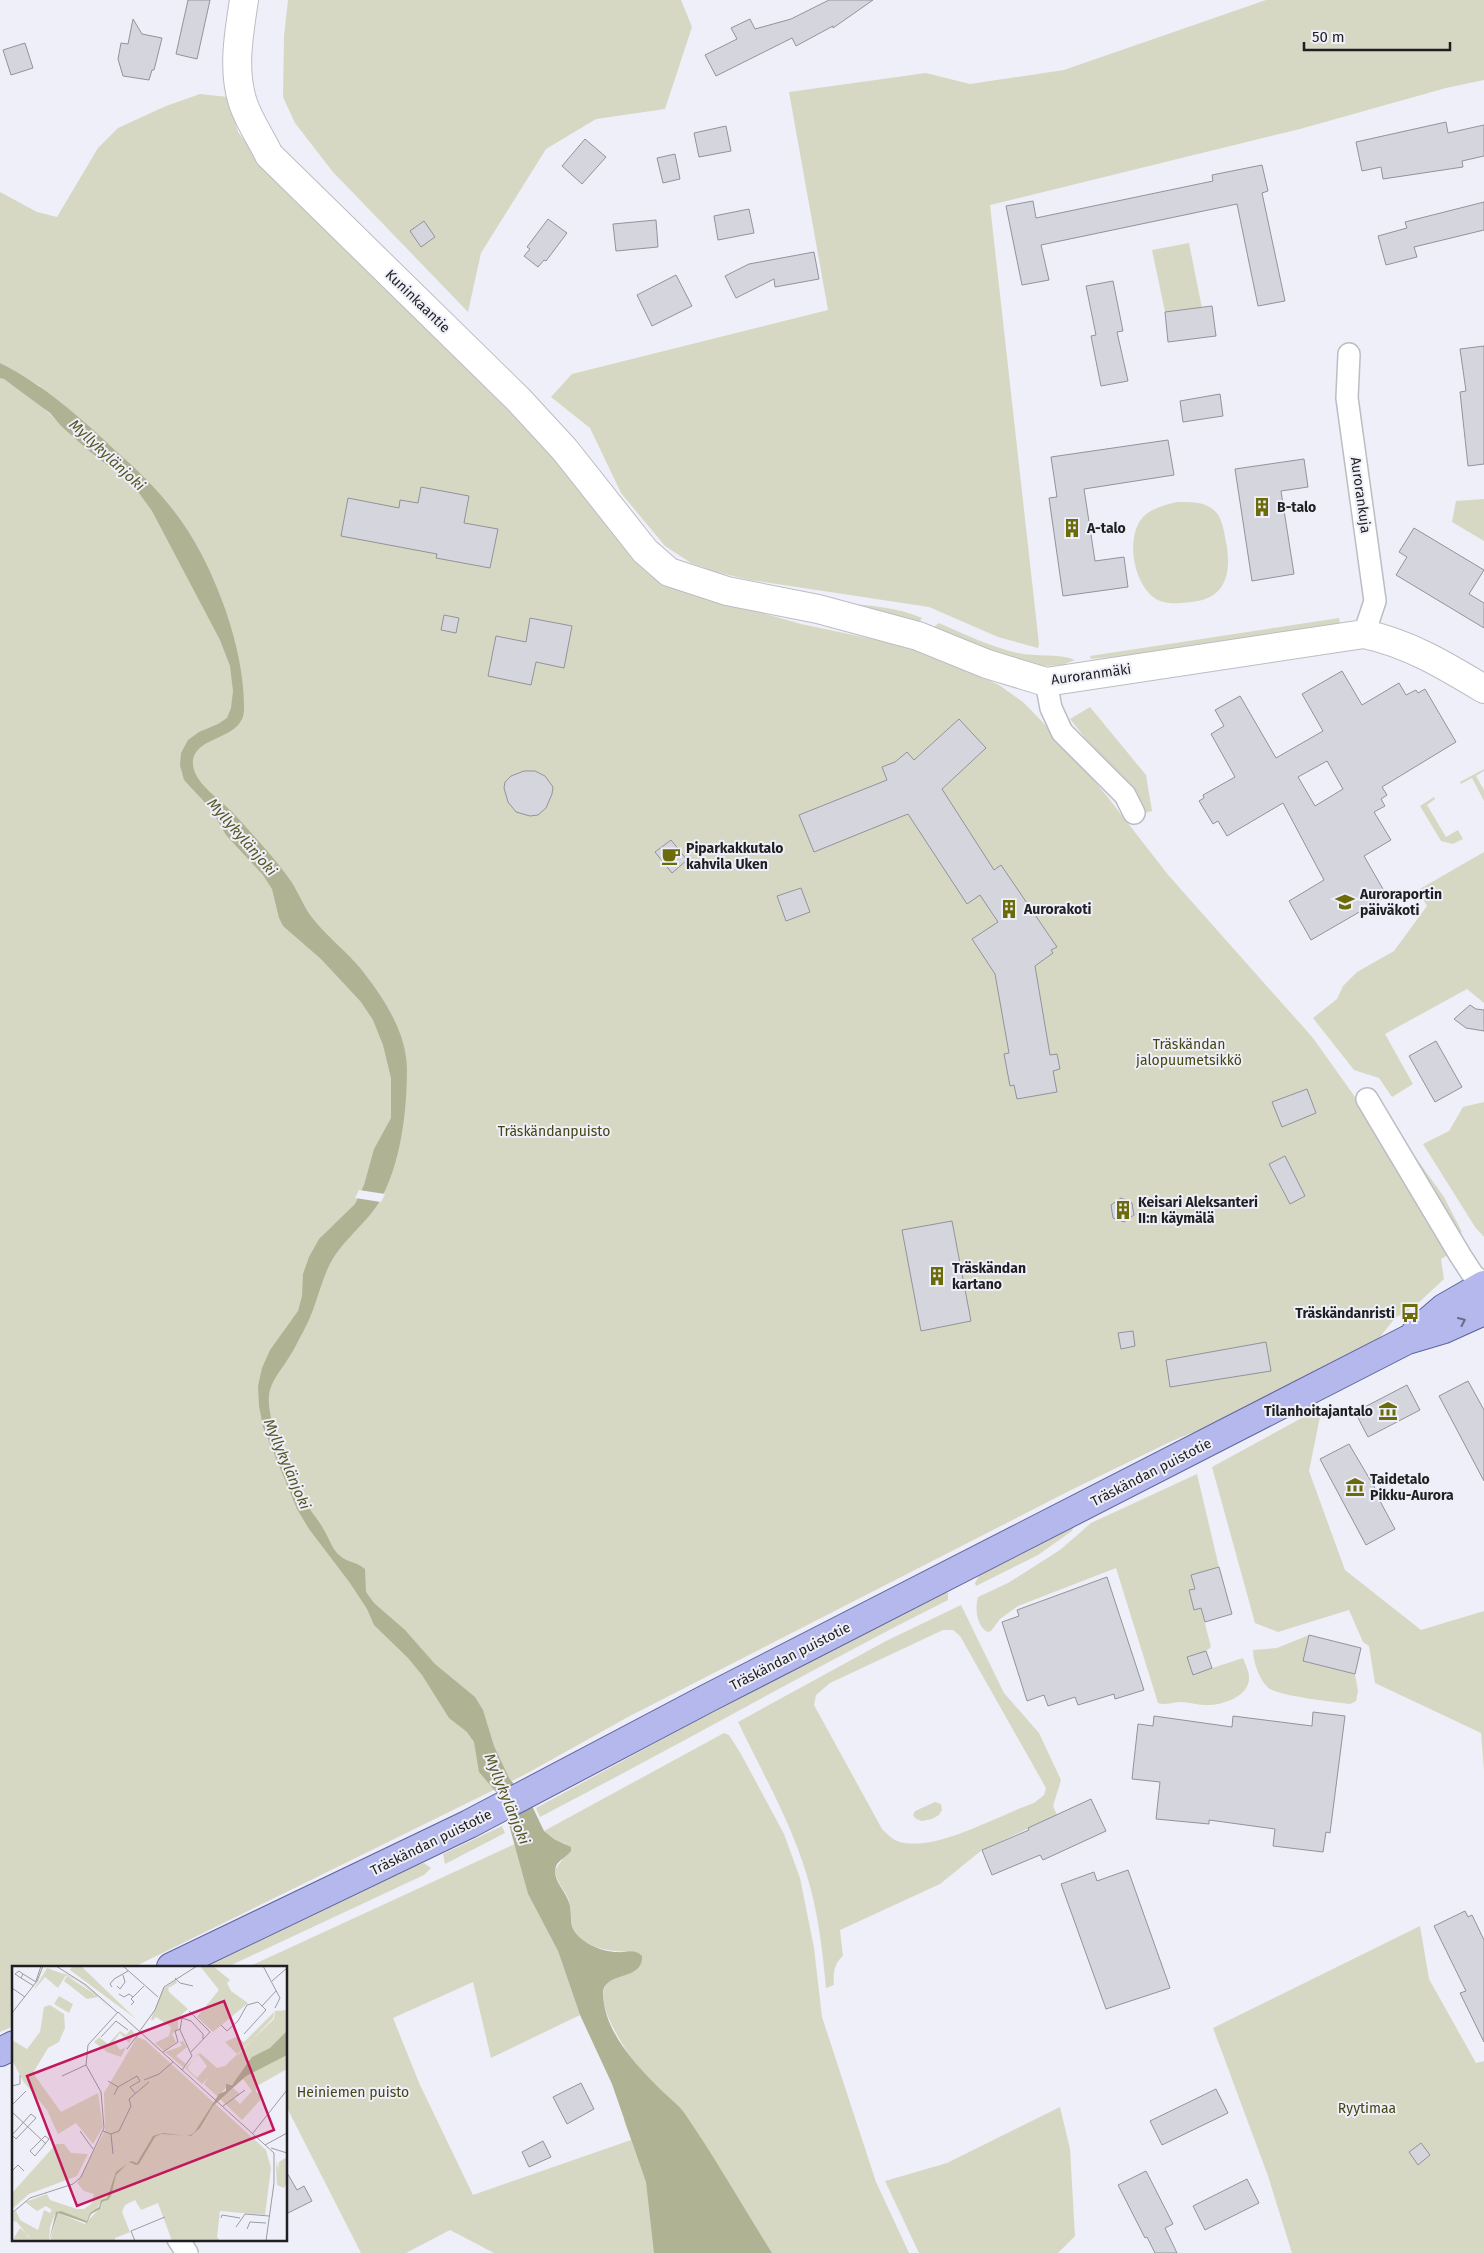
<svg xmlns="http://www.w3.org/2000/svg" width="1484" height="2253" font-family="'Fira Sans',sans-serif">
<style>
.green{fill:#d7d8c3;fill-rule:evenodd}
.water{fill:#b0b294}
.pier{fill:#eeeff8}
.building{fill:#d4d5dd;stroke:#92939b;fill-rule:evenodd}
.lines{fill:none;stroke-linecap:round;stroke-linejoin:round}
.minor-casing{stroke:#bbbdc4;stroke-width:24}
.secondary-casing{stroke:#bbbdc4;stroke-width:30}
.primary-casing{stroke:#5f649e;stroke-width:30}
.minor{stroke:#fff;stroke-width:21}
.secondary{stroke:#fff;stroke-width:28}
.primary{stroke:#b4b8ed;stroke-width:28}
.oneway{stroke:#6a6c88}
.labels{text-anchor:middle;stroke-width:4;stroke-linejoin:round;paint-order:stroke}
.street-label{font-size:14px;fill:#1f1f22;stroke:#eeeff8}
.poi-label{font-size:14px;font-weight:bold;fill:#1f1f22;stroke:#eeeff8;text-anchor:start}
.park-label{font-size:14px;fill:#454510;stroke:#eeeff8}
.water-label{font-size:15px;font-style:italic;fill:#565724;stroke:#eeeff8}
.inset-road{fill:none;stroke:#9b9ca2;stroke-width:1}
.view{fill:#c2185b;fill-opacity:0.15;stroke:#c2185b;stroke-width:2.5}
.inset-edge{fill:none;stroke:#1f1f22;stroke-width:2.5}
</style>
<rect width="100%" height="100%" fill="#eeeff8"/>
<!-- green -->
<path class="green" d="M288 0H681L692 27 665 109 596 119 546 149 481 253 468 312 333 172 295 123 283 97 284 36Z
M1266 0H1484V80L1446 88 1300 129 990 205 1039 644 1038 648 998 637 929 607 750 580 716 572 691 563 665 546 621 493 590 428 551 397 572 374 828 310 789 92 926 73 970 84 1064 70Z
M200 94 228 97 238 132 259 160 531 432 667 584 680 590 801 624 906 646 940 657 999 685 1023 702 1059 739 1106 795 1169 876 1313 1038 1355 1097 1411 1185 1451 1253 1441 1259 1444 1279 1414 1307 1395 1318 1373 1346 1263 1404 1172 1441 1071 1490 628 1717 524 1775 134 1967H14V2026L0 2032V378H3C24 393 45 406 61 426L40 386 0 363V192L37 212 57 217 98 148 118 128 166 106Z
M1189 243 1202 308 1165 312 1152 250Z
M1484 499V541L1452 522 1456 501Z
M1177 502C1188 502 1201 501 1211 508 1221 514 1223 526 1225 537 1231 563 1231 595 1198 601 1187 603 1171 605 1160 601 1134 590 1124 538 1143 517 1152 508 1165 505 1177 502Z
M841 603C867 605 897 607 922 618L917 626Z
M1339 618 1340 624 1152 653 1091 659 1090 656Z
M939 623C964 634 991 647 1018 653 1036 657 1058 653 1075 660L1062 665 1027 667 938 633 934 627Z
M1090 707 1146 775 1152 811 1145 813 1070 719Z
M1484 769V771L1476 776 1484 790V801L1472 778 1461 784 1460 782Z
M1434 797 1435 799 1427 805 1446 837 1458 830 1463 839 1453 844 1441 841 1420 806Z
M1484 852V1003L1467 989 1385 1034 1413 1084 1392 1097 1379 1078 1354 1070 1313 1018 1337 999 1343 986 1357 972 1394 951 1427 906 1418 890Z
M1484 1102V1237L1475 1227 1423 1144 1449 1131 1463 1107Z
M1411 1155H1414L1444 1197 1462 1232 1458 1235Z
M1322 1407 1309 1471 1345 1570 1421 1630 1484 1611V1771L1481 1733 1375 1683 1369 1646 1363 1642 1349 1610 1278 1632 1255 1623 1212 1467Z
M1197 1474 1219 1567 1191 1575 1195 1589 1189 1591 1194 1609 1201 1608 1211 1647 1206 1651 1188 1657 1194 1674 1243 1658C1245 1664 1249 1671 1249 1677 1250 1697 1221 1706 1204 1705 1197 1705 1189 1702 1181 1702 1173 1702 1166 1706 1158 1703L1116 1568 1018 1606 1000 1619 991 1631 987 1632C976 1624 975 1609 978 1597L1008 1583 1060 1550 1091 1523Z
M1074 1526 1072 1531 1038 1555 976 1586 975 1583 982 1570Z
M941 1592 948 1593V1600C811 1669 677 1746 540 1817L536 1808 694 1722Z
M961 1605 1004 1693 1039 1733 1061 1780 1053 1806 1057 1815 982 1850 940 1884 840 1930 843 1956C834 1963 833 1974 834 1985L826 1988C823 1955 819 1921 811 1890 796 1831 764 1776 738 1722L886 1641ZM943 1630H953L960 1636 1046 1788 1044 1795 1034 1803C998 1815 933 1854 897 1841 892 1839 886 1833 882 1829L814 1705 816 1695 830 1683Z
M1309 1635 1303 1660 1355 1674 1358 1691 1356 1701 1350 1704C1333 1702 1281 1696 1270 1689 1260 1682 1253 1662 1253 1650L1277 1648Z
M724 1733 729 1735 741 1754 784 1834 800 1878 814 1948 822 2017 876 2182 909 2253H494L450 2230 406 2253H361L286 2106V1967H248L515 1844 528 1894 558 1951 580 2015 491 2058 473 1982 393 2018 420 2085 473 2195 631 2140 624 2120 634 2063C625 2047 592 2002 607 1984 613 1976 626 1974 635 1971L632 1951C613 1953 578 1948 572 1925 570 1916 572 1907 568 1898 563 1888 556 1881 555 1870L562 1860 566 1844 554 1839 544 1831Z
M935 1802 941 1804 942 1810 939 1815 932 1819 922 1821 916 1819 913 1815 915 1811Z
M502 1826 505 1833 445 1864 443 1854Z
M424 1863 431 1868 424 1875 227 1967H196L406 1869Z
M1420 1926 1429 1979 1476 2063 1484 2061V2253H1292L1268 2176 1213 2028Z
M1060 2107 1070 2149 1075 2236 1058 2253H919L885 2181 947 2163Z"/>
<!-- water -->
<path class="water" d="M0 363C44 385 81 418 117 452 141 473 164 496 182 522 216 571 245 650 244 709 244 742 191 734 193 765 195 785 223 801 235 815 253 835 272 855 288 877 297 889 302 903 310 915 325 935 345 950 361 969 383 997 406 1031 407 1068 407 1111 401 1166 378 1204 364 1226 339 1243 328 1268 319 1288 315 1310 304 1330 298 1341 293 1352 286 1362 279 1373 271 1381 269 1395 266 1417 288 1473 299 1493 306 1506 317 1517 324 1530 329 1538 332 1549 339 1555 346 1562 357 1562 365 1569L366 1592 374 1603 405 1630 435 1664 475 1697 483 1710 494 1746 509 1778 533 1808 544 1831 554 1839 571 1847V1851C567 1856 561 1859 557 1864 550 1877 564 1889 568 1900 572 1908 570 1918 572 1926 577 1942 602 1952 617 1952 627 1953 634 1948 642 1956 644 1982 602 1970 603 1995 605 2033 636 2065 661 2090 669 2098 679 2105 685 2114 716 2159 743 2207 772 2253H654L646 2182 612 2084 580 2015 558 1951 528 1894 502 1799 479 1772 474 1742 467 1732 449 1718 422 1675 408 1658 374 1625 367 1609 350 1583 309 1529 297 1509 263 1427 259 1406 258 1386 262 1368 270 1350 298 1311 302 1296 303 1274 309 1257 319 1239 355 1204 364 1185 374 1149 391 1118V1078L383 1045 373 1020 361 1002 321 959 283 926 279 918 272 889 263 875 226 835 211 809 184 780 180 765 181 753 188 740 199 732 218 724 227 718 231 708 233 691 230 666 220 640 152 511 134 486 88 450 61 426 50 413 4 379 0 378Z"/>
<!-- pier -->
<path class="pier" d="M359 1190 385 1194 381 1202 355 1198Z"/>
<!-- building -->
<path class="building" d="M188 0H210L197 59 176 54Z
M829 0H873L833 28V26L796 46 792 38 716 76 705 55 737 39 731 28 750 19 755 29 791 19Z
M133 19 142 34 162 38 154 70H152L149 80 123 76 118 59 121 43 128 44Z
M25 43 33 68 11 75 3 50Z
M1446 122 1448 133 1484 125V156L1462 161 1463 167 1383 179 1381 167 1362 171 1356 142Z
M726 126 731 151 699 157 694 133Z
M585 139 606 157 582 184 562 166Z
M675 154 680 179 663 183 657 158Z
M1262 165 1268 191 1262 193 1285 301 1258 306 1237 204 1041 245 1049 280 1022 285 1006 206 1033 201 1036 218 1213 181 1212 175Z
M1484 202V230L1414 247 1417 257 1386 265 1378 236 1407 228 1405 222Z
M749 209 754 233 718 240 714 216Z
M548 219 567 233 546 261 544 260 538 267 524 256 530 249 527 247Z
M656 220 658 247 616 251 613 224Z
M424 221 435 237 421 247 410 231Z
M814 252 819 279 775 287 774 279 736 298 725 276 749 264Z
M676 275 692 306 652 326 637 295Z
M1113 281 1123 331 1117 332 1128 381 1101 386 1091 336 1096 335 1086 286Z
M1212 306 1216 336 1168 342 1165 312Z
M1484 346V464L1468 466 1460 392 1466 391 1460 349Z
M1220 394 1223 416 1183 422 1180 401Z
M1168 440 1174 475 1084 489 1095 561 1124 557 1128 587 1063 596 1049 498 1057 497 1051 457Z
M1304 459 1308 487 1281 491 1294 574 1252 581 1235 469Z
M421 487 469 496 464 523 498 529 490 568 436 558 437 554 341 536 348 498 399 508 400 500 418 503Z
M1414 528 1484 570 1469 594 1484 603V628L1396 575 1407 557 1399 552Z
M444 615 459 618 456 633 441 630Z
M530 618 572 626 564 668 536 662 531 685 488 676 496 636 526 642Z
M1342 671 1362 705 1399 683 1406 695 1416 690 1418 693 1425 689 1456 742 1382 787 1387 795 1381 799 1385 806 1374 812 1391 840 1364 856 1387 896 1311 940 1289 901 1324 880 1283 803 1227 836 1218 821 1213 824 1199 801 1204 798 1203 795 1235 777 1211 734 1224 726 1215 710 1240 696 1276 758 1323 731 1302 694ZM1327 761 1343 789 1315 806 1298 777Z
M959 719 986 748 942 789 994 870 1001 865 1057 947 1051 950 1053 953 1035 966 1050 1055 1057 1054 1060 1069 1053 1071 1057 1092 1017 1099 1014 1085 1010 1086 1004 1054 1009 1053 995 974 972 939 998 922 980 895 967 904 908 814 814 852 799 815 887 780 882 767 895 762 907 752 914 760Z
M524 771H535L545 776 553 787 552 794 546 808 538 815 530 816 516 812 508 802 504 788 505 782 511 776Z
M671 840 687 860 672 873 655 852Z
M801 888 810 912 786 921 777 896Z
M1470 1005 1476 1009 1484 1010V1031L1466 1028 1454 1019Z
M1436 1041 1462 1087 1435 1102 1409 1056Z
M1307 1089 1316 1113 1282 1127 1272 1102Z
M1285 1156 1305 1196 1290 1204 1269 1164Z
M1121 1198 1132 1203 1134 1215 1124 1222 1113 1218 1111 1205Z
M952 1221 971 1321 921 1331 902 1230Z
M1133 1331 1135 1346 1121 1349 1118 1333Z
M1266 1342 1271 1371 1170 1387 1166 1360Z
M1468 1381 1484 1410V1481L1439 1396Z
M1407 1385 1420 1410 1368 1437 1355 1412Z
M1349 1444 1382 1500 1380 1501 1395 1529 1366 1545 1320 1459Z
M1219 1567 1232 1614 1205 1622 1201 1608 1194 1610 1189 1590 1195 1589 1191 1575Z
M1107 1577 1144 1690 1115 1699 1114 1694 1078 1705 1075 1697 1048 1706 1044 1695 1027 1701 1002 1622 1019 1616 1017 1610Z
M1309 1635 1361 1648 1355 1674 1303 1661Z
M1206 1651 1212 1668 1193 1675 1187 1657Z
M1313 1712 1345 1716 1330 1833 1326 1832 1323 1852 1273 1846 1275 1829 1209 1820V1824L1156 1819 1160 1782 1132 1779 1138 1724 1153 1726 1154 1716 1232 1727 1233 1716 1312 1726Z
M1091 1799 1106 1831 1043 1860 1040 1855 992 1875 982 1850 1029 1830 1028 1828Z
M1128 1870 1170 1988 1106 2009 1061 1884 1094 1872 1097 1881Z
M1465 1911 1468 1917 1472 1915 1484 1940V2042L1460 1993 1466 1991 1434 1926Z
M581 2083 594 2109 567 2124 553 2097Z
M1216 2089 1228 2113 1162 2145 1150 2121Z
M543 2141 551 2157 529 2167 522 2152Z
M1421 2143 1430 2155 1418 2165 1409 2152Z
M286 2171 297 2190 304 2186 312 2201 286 2214Z
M1146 2171 1173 2224 1165 2228 1177 2253H1155L1147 2237 1145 2238 1118 2185Z
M1247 2179 1259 2203 1205 2230 1193 2206Z"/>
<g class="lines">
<!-- minor casing -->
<g class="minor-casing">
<path id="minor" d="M1349 354 1347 398 1375 601 1364 634
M1046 682 1051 708 1062 732 1125 795 1134 813
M1367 1099 1460 1255 1473 1275 1484 1284
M178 2239 187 2253"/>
</g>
<!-- secondary casing -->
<g class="secondary-casing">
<path id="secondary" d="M244 0C239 33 232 70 243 103 249 121 261 138 269 155L519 400 565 450 645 551 669 572 727 591 818 609 918 636 987 664 1046 682 1364 634C1408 643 1446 666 1484 689"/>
</g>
<!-- primary casing -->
<g class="primary-casing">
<path id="primary" d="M1416 1332 1444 1308 1484 1285
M171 1967 469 1824 708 1698 1407 1340 1444 1329 1484 1311
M0 2052 14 2045"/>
</g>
<!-- minor -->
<use href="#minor" class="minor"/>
<!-- secondary -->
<use href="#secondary" class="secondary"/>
<!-- primary -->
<use href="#primary" class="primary"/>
</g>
<!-- one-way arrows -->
<defs><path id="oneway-chevron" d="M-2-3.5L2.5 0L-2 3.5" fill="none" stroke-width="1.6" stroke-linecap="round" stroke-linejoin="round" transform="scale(1.25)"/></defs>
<use class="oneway" href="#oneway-chevron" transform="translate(1462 1321) rotate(-25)"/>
<!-- icons -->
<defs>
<g id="building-bare" transform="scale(1.5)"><path d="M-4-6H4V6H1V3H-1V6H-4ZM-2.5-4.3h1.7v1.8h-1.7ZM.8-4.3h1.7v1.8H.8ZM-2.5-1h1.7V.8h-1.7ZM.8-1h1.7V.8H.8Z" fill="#6b6b0a" stroke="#eeeff8" stroke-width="2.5" paint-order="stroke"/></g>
<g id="cafe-bare" transform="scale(1.5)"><path d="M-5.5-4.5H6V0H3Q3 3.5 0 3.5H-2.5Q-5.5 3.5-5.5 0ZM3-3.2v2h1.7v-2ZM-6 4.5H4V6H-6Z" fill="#6b6b0a" stroke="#eeeff8" stroke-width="2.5" paint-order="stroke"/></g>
<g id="school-bare" transform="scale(1.5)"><path d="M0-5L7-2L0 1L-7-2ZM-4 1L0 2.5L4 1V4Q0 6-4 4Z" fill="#6b6b0a" stroke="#eeeff8" stroke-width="2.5" paint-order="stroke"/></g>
<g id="bus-bare" transform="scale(1.5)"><path d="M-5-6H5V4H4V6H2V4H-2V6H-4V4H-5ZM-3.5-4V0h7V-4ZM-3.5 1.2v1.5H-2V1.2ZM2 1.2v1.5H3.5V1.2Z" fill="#6b6b0a" stroke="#eeeff8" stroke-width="2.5" paint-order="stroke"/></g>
<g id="museum-bare" transform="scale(1.5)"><path d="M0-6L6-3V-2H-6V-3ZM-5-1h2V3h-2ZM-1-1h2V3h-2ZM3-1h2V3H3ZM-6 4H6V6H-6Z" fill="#6b6b0a" stroke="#eeeff8" stroke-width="2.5" paint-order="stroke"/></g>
</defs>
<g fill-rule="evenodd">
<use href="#building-bare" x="1262" y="507"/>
<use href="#building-bare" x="1072" y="528"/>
<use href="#cafe-bare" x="671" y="856"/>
<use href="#school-bare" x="1345" y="902"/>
<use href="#building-bare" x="1009" y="909"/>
<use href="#building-bare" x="1123" y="1210"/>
<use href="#building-bare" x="937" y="1276"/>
<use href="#bus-bare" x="1410" y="1313"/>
<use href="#museum-bare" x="1388" y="1411"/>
<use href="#museum-bare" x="1355" y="1487"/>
</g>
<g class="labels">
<!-- street labels -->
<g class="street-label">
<text transform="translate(418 301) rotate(44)" y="5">Kuninkaantie</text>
<text transform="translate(1361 495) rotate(82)" y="5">Aurorankuja</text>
<text transform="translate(1091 674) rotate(-8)" y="5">Auroranmäki</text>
<text transform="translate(1151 1472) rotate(-27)" y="5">Träskändan puistotie</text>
<text transform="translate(790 1656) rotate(-27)" y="5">Träskändan puistotie</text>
<text transform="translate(431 1842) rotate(-26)" y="5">Träskändan puistotie</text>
</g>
<!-- poi labels -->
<g class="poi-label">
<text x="1277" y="512">B-talo</text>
<text x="1087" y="533">A-talo</text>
<text x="686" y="853">Piparkakkutalo<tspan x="686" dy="16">kahvila Uken</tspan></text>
<text x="1360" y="899">Auroraportin<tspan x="1360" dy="16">päiväkoti</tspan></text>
<text x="1024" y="914">Aurorakoti</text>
<text x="1138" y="1207">Keisari Aleksanteri<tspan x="1138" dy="16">II:n käymälä</tspan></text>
<text x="952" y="1273">Träskändan<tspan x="952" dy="16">kartano</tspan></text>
<text x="1395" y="1318" text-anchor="end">Träskändanristi</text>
<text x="1373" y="1416" text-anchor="end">Tilanhoitajantalo</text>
<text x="1370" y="1484">Taidetalo<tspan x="1370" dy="16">Pikku-Aurora</tspan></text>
</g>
<!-- park labels -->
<g class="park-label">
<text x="1189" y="1049">Träskändan<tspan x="1189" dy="16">jalopuumetsikkö</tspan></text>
<text x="554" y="1136">Träskändanpuisto</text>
<text x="353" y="2097">Heiniemen puisto</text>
<text x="1367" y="2113">Ryytimaa</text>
</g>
<!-- water labels -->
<g class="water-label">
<text transform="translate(107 455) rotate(43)" y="5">Myllykylänjoki</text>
<text transform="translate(242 837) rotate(49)" y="5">Myllykylänjoki</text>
<text transform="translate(287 1464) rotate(67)" y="5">Myllykylänjoki</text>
<text transform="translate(507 1799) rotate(68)" y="5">Myllykylänjoki</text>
</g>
</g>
<!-- overview -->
<g transform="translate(12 1966)">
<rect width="275" height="275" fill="#eeeff8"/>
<path d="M60 0H69L124 53 58 4ZM188 0H201L218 14 215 17 219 25 236 37 201 66 185 51 207 24ZM32 1 24 21 35 2 54 9 46 22 33 11 22 24ZM49 7 54 8 67 15 82 26 99 43 86 31 75 33 52 15 55 10 84 29 66 15ZM164 14 165 17 156 22 157 26 176 43 166 52V63L160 68 164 76 152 85 143 77 157 70 159 61 144 51 140 55 139 53 151 23ZM47 30 61 38 57 47 42 38ZM38 39 52 48 53 62 47 76 36 82 21 107 49 146 86 127 91 161 81 178 64 157 46 168 35 144 11 115 0 94V74L15 83 28 66 32 41ZM275 44V103L245 120 244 126 251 131 230 154 208 133 221 122 228 128 222 132 228 138 240 125 231 113 215 120 206 131 192 118 197 111 190 118 173 102 188 87 205 102 213 100 262 53 263 45ZM186 88 195 100 185 112 175 102ZM262 46 261 52 226 89 213 76 224 71 232 76ZM119 63 123 68 117 77 108 67 102 75 108 84 114 81 109 91 95 86 82 76 87 71 96 78 108 65 114 69ZM125 71 133 74 254 184 259 202 253 249 208 245 205 271 208 275H160L146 237 129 244 123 234 113 239 110 246 118 266 103 272V275H38L46 247 73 258 89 241 90 236 94 235 98 228 100 216 95 232 90 234 83 245 78 247 75 255 47 245 43 248 38 261 37 275H20L5 256 0 255V249L4 245 8 254 26 264 32 244 38 247 40 244 34 240 25 245 13 236 35 228 38 234 65 243H72L80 237 82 228 72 225 65 217 93 164 92 127ZM171 75 175 81 164 90 174 98 171 101 153 86 170 80 168 76ZM44 178H52L59 187 76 188 65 210 17 228 0 243V227ZM275 191V217L272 222 265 219 264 201 265 195 266 205 267 196ZM8 262 17 270 19 275H0Z" fill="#d7d8c3" fill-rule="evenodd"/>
<path d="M275 65V89L234 110 201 140 188 162 179 170 149 168 143 171 127 198 124 199 117 196 104 209 99 230 96 234 90 236 88 243 79 248 75 257 46 247 37 275 44 246 49 245 75 255 78 247 87 241 89 234 95 232 104 206 119 195 125 197 141 170 151 167 176 170 182 167 207 128 214 125V118L220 119 240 91 258 82Z" fill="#b0b294"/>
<path class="inset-road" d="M44 0 74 19 106 47M111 0 146 31M251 0 268 32 263 42M9 12 3 8 7 5 11 8M163 12 168 17 181 20M24 15 29 0M260 15 275 2M22 20 9 12 11 8 24 16M105 20 108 23 113 16 111 9M100 21 98 18 102 13 116 5M0 22 13 31M107 28 112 31 117 28 121 31M119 39 122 36 119 33 132 20M250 40 264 25M177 45 198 66 179 86M106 46 262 187V217L254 275M0 47 25 15 31 0M209 59 215 65 226 55 235 39 246 36 254 44 232 68M127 66 143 44 152 21 185 0M89 71 104 55 116 64M115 83 128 66M151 86 166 76 163 65 168 63M170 104 180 90 168 64 170 52 179 55 191 68V73M50 110 74 99M132 114 147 108 161 96M96 115 106 121 102 129M0 120 8 118V109M106 121 125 110 128 115 118 121 123 127M0 139 14 125M211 140 233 124M0 146 34 178M19 148 24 152 4 173 0 169ZM68 165 81 183M91 165 99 168 107 165 119 140 117 133 137 116M241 167 275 124M99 168 101 188M33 170 37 173 23 190 18 185ZM253 179 275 167M259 182 275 187M0 205 6 199 12 205M0 247 18 232 61 218 69 211 92 162 89 126 74 99 76 79 106 46M209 252 210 249 228 252M224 261 233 248 257 250M235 263 238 256 254 257M123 275 119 265 153 251"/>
<path class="view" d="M212 35 262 164 65 240 15 110Z"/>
<rect width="275" height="275" class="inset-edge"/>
</g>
<!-- scale -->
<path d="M1304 42v8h146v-8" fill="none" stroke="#1f1f22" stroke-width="2.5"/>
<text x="1312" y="42" font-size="15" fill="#1f1f22" stroke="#eeeff8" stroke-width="4" paint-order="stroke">50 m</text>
</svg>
